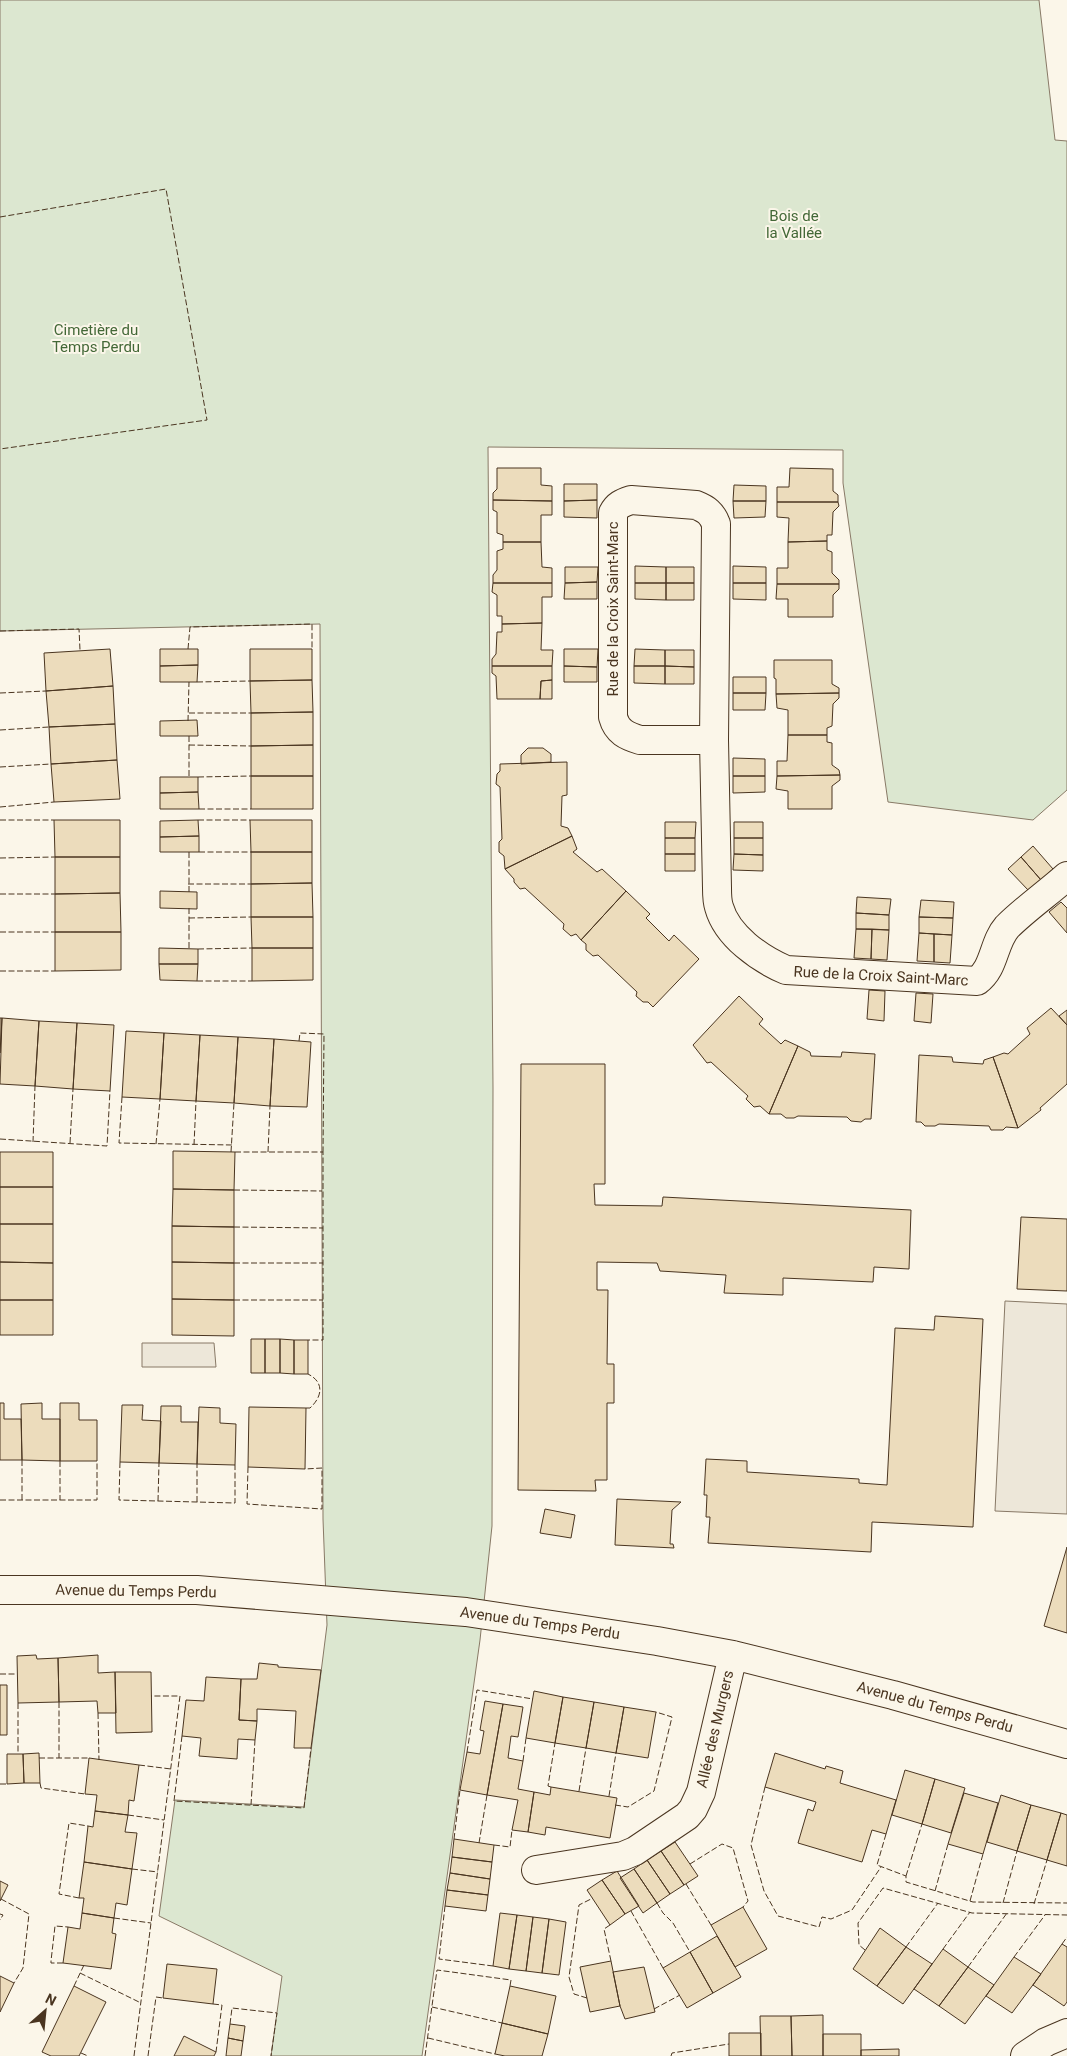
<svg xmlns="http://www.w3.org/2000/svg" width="1067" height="2056" font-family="Roboto,sans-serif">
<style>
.green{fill:#dce7d0;stroke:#887966}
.parking{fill:#ede7d9;stroke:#887966}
.building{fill:#ecdcbc;stroke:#4a3520}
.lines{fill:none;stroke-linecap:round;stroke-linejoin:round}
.minor-casing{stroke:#4a3520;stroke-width:30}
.minor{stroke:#fbf6e9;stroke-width:28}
.fence{stroke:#4a3520;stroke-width:1;stroke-dasharray:6 2.5;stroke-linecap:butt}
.labels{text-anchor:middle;stroke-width:4;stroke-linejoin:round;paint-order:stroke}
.park-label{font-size:15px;fill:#436837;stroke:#fbf6e9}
.street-label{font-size:15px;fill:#4a3520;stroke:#fbf6e9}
</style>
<rect width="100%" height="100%" fill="#fbf6e9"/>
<!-- green -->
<path class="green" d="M0 0H1039L1055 140 1067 141V790L1033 820 888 802 843 483V450L488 447 493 1088 492 1526 480 1640 422 2056H271L282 1976 159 1916 175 1800 304 1807 327 1625 323 1519 320 624 0 631Z"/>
<!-- parking -->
<path class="parking" d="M1005 1301 1067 1304V1514L995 1511Z
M142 1343H214L216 1367H142Z"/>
<!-- building -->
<path class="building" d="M497 468H541V485L552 486V501L493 500V493L497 489Z
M790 468 833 469V491L838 495V502H777V487H789Z
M564 484H597V500L564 501Z
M734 485 766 486V501H733Z
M493 500 552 501V515H541V542H503V535L497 533V512L493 510Z
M597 500V518L564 517V501Z
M733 501H766L765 517 734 518Z
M777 502H838L839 506 833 512 832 535H827V541L788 542 789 518 777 517Z
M827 541V550L832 552V573L839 580V584H777V568H788V542Z
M503 542H541L542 567 552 568V583H493V575L497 570V551L503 549Z
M635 566 666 567V583H635Z
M733 566 766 567V583H733Z
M565 567H598L597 582 565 583Z
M666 567H694V583H666Z
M597 582V599H564L565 583Z
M493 583H552V597H542V623L502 624V616H497V595L492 592Z
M635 583H666V600L635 599Z
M666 583H694V600H666Z
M733 583H766V600L733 599Z
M777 584H839V589L833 595V617H788V599H776Z
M542 623 541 650H553L552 666H492V659L496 654 497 632H502V624Z
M110 649 113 686 46 691 44 653Z
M160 649H198V665L160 666Z
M250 649H312V680L250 681Z
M564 649H598L597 667 564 666Z
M635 649 665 650V666H634Z
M665 650H694V667L665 666Z
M774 660H832V684L839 688V693L776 694V679L774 678Z
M198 665 197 682H160V666Z
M492 666H552V680L541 681 540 699H497L496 676 492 673Z
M564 666 597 667V682H564Z
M634 666H665V684L634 683Z
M665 666 694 667V684H665Z
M733 677H766V693H733Z
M312 680 313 712 251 713 250 681Z
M552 680V699H540L541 681Z
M113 686 115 724 49 727 46 691Z
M733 693H766L765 710H733Z
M839 693V698L833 704 832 726 827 728V735H788V710L777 708 776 694Z
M313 712V745L251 746V713Z
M197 720 198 736H160V721Z
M115 724 117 760 51 764 49 727Z
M788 735H827V742L832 743V765L839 770 840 775 777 776V761H787Z
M313 745V776H251V746Z
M528 748H543L551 754V762L521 764V755Z
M733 758 765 759V776H733Z
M117 760 120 799 54 802 51 764Z
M567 762V795L562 796 561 826 568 828 572 836 505 869 504 856 499 852V842L502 839 500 787 496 784 497 774 500 771V764Z
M840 775V780L832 786V809H788V791L776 789 777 776Z
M251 776H313V809H251Z
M733 776H765V792L733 793Z
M160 777H198V792L160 793Z
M198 792 199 809H160V793Z
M54 820H120V857H55Z
M198 820 199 836 160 837V821Z
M250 820H312V852H251Z
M665 822H696L695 838H665Z
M734 822H763V838H734Z
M199 836V852H160V837Z
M572 836 577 849 573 852 597 872 602 869 626 891 581 940 576 934 571 936 563 929 564 924 525 888 520 889 514 882V879L505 869Z
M665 838H695V854H665Z
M734 838H763V855L734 854Z
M1033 846 1053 869 1041 880 1021 857Z
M251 852H312V883L251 884Z
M665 854H695V871H665Z
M734 854 763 855V871L733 870Z
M55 857H120V893L55 894Z
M1021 857 1041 880 1029 891 1008 869Z
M312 883 313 917H251V884Z
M160 891 197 892V909L160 908Z
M626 891 650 914 646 918 669 941 674 935 699 959 653 1007 648 1002H643L636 996 637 992 598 955 593 956 586 950V944L581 940Z
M120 893 121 932H55V894Z
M857 897 891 899 889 915 856 913Z
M921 900 954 902 953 918 919 917Z
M1061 902 1067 908V933L1049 912Z
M856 913 889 915V930L856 929Z
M251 917H313V948H252Z
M919 917 953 918 952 935 919 933Z
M856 929H872L871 959 854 958Z
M872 929 889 930 887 960 871 959Z
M55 932H121V970L55 971Z
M919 933 934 934V962L917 961Z
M934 934 952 935 950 963 934 962Z
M159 948 198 949V964H159Z
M252 948H313V980L252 981Z
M159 964H198L197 981 160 980Z
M869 990 885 991 884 1021 867 1019Z
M916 993 933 994 931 1023 914 1021Z
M739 996 763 1019 759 1024 781 1044 785 1040 798 1046 769 1114 760 1106 754 1107 746 1099 748 1096 711 1062 707 1063 693 1045Z
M1051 1008 1067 1025V1084L1040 1108 1041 1110 1018 1128 993 1057 1004 1053 1008 1054 1030 1034 1027 1028Z
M1067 1010V1025L1059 1016Z
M0 1018H2L0 1053Z
M2 1018 39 1021 35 1086 0 1084Z
M39 1021 77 1023 73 1089 35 1086Z
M77 1023 114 1025 110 1091 73 1089Z
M126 1031 164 1033 160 1099 122 1097Z
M164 1033 200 1035 196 1101 160 1099Z
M200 1035 238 1037 234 1103 196 1101Z
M238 1037 274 1039 270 1106 234 1103Z
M274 1039 311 1042 307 1107 270 1106Z
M798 1046 810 1052 811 1056 841 1057 842 1052 875 1054 871 1119H865L861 1122 851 1121 847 1117 798 1116 794 1118H786L781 1114H769Z
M919 1055 952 1057 953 1062 983 1064 984 1060 993 1057 1018 1128 1006 1127 1003 1130H991L989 1126 939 1124 935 1126H925L921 1122H916Z
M521 1064H605V1184H594L595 1205 662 1206 663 1197 911 1210 909 1269 874 1267 873 1282 783 1278V1295L724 1293 726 1275 660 1271 657 1263 597 1262V1290H608L607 1364H614V1403H607V1480H595L596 1491 518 1490Z
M173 1151 235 1152 234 1190 173 1189Z
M0 1152H53V1187H0Z
M0 1187H53V1224H0Z
M173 1189 234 1190V1227L172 1226Z
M1021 1217 1067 1219V1291L1017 1289Z
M0 1224H53V1263L0 1262Z
M172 1226 234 1227V1263L172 1262Z
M0 1262 53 1263V1300H0Z
M172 1262 234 1263V1300L172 1299Z
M172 1299 234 1300V1336L172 1335Z
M0 1300H53V1335H0Z
M935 1316 983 1319 973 1527 872 1522 871 1552 708 1543 710 1517H706L707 1495H704L706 1459 747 1461V1472L859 1479V1483L887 1485 895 1328 934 1330Z
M251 1339H265V1373H251Z
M265 1339H280V1373H265Z
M280 1339 294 1340V1374L280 1373Z
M294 1340H308V1374H294Z
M0 1403H4V1419H21L22 1460H0Z
M42 1403V1419H60V1461L22 1460 21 1404Z
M60 1403H79V1420H97V1461H60Z
M122 1405H143L142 1420 161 1421 159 1463 120 1462Z
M161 1406H181V1422H198L197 1464 159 1463Z
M199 1407 220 1408V1423L236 1424 235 1465 197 1464Z
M249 1407 306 1408 305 1469 248 1467Z
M617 1499 681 1502 672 1510 670 1544H673L674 1548 615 1545Z
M545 1509 575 1515 571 1538 540 1533Z
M1067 1547V1633L1044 1626Z
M36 1655 37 1659 58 1658 59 1702 18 1703 17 1656Z
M98 1655V1673L115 1672 116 1713H98L97 1701 59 1702 58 1658Z
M259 1663 278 1665V1667L321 1670 311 1748H294L296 1711 257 1709V1721L239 1720 241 1679H257Z
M115 1672H151L152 1732 116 1733Z
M206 1677 241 1679 239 1720 257 1721 255 1740 238 1739 237 1759 199 1756 201 1738 182 1736 186 1700 204 1701Z
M0 1685H7V1735H0Z
M534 1691 563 1697 555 1743 526 1738Z
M563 1697 594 1702 586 1748 555 1743Z
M485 1701 503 1704 487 1795 460 1790 467 1752 480 1754 484 1731 480 1730Z
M594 1702 624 1707 616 1753 586 1748Z
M503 1704 523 1707 518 1737 511 1736 508 1758 523 1761 518 1789 534 1792 528 1832 512 1830 518 1800 487 1795Z
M624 1707 656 1712 648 1758 616 1753Z
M39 1753 40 1783H24L23 1754Z
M775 1753 825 1769 826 1766 843 1771 840 1783 896 1800 886 1834 872 1830 862 1862 798 1843 808 1809 813 1811 816 1802 765 1787Z
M7 1754H23L24 1783 7 1784Z
M89 1758 139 1765 134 1801 129 1800 128 1815 95 1811 97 1795 85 1794Z
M905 1770 935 1779 922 1824 892 1815Z
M935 1779 965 1788 951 1833 922 1824Z
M551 1787 617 1798 610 1838 546 1827 545 1835 528 1832 534 1792 550 1795Z
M964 1793 998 1803 983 1854 948 1844Z
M1001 1795 1031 1805 1017 1851 987 1842Z
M1031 1805 1061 1813 1047 1860 1017 1851Z
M95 1811 128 1815 125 1832 137 1833 132 1869 84 1862 88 1826 93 1827Z
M1061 1813 1067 1815V1866L1047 1860Z
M454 1839 494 1845 492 1862 452 1857Z
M675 1842 698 1876 684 1885 661 1851Z
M661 1851 684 1885 670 1894 647 1860Z
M452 1857 492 1862 490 1879 450 1873Z
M647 1860 670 1894 657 1903 634 1869Z
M84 1862 132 1869 127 1905 116 1903 114 1918 82 1913 84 1898H79Z
M634 1869 657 1903 643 1913 620 1878Z
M617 1871 639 1906 625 1914 602 1880Z
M450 1873 490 1879 488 1895 447 1890Z
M602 1880 625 1914 610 1925 587 1890Z
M0 1881 8 1885 0 1901Z
M447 1890 488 1895 486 1911 445 1906Z
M743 1907 767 1949 735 1967 711 1925Z
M82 1913 114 1918 112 1933 116 1934 111 1969 63 1963 68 1927 80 1929Z
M500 1913 517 1915 509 1969 493 1966Z
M517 1915 533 1917 526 1971 509 1969Z
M533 1917 549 1919 542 1973 526 1971Z
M549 1919 566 1922 559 1975 542 1973Z
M880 1928 906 1947 877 1986 853 1969Z
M717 1936 741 1977 713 1993 690 1952Z
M1062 1944 1067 1947V2002L1064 2006 1033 1985Z
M906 1947 932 1964 903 2004 877 1986Z
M943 1949 968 1967 939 2006 914 1989Z
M690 1952 713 1993 687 2008 663 1968Z
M1014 1957 1041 1974 1012 2013 986 1996Z
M611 1961 620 2006 590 2012 580 1967Z
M167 1964 217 1969 213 2004 163 1998Z
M644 1967 655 2012 625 2019 620 2006 613 1972Z
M968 1967 994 1985 965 2024 939 2006Z
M0 1976 14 1983 0 2012Z
M74 1986 106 2002 79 2056H51L42 2052Z
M510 1986 556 1996 548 2034 502 2023Z
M823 2015V2056H792L791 2016Z
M760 2016H791L792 2056H761Z
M502 2023 548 2034 542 2056H505L495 2054Z
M230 2024 245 2026 243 2041 228 2038Z
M729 2033H761V2056H729Z
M823 2034H861V2056H823Z
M184 2036 216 2052 214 2056H174Z
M228 2038 243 2041 241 2056H226Z
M899 2049V2056H861V2050Z"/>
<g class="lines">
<!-- minor casing -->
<g class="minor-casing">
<path id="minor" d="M714 740H640C627 736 617 732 613 717V513C617 505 622 503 631 500L696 505C706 509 712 513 716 524L714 740 717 888C717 894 717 901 719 907 727 936 760 959 786 970L977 981C995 968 993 943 1007 927 1025 909 1048 893 1067 876
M0 1590H197L466 1612 657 1641 733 1655 893 1695 1067 1744
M536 1870 623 1856 635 1851 687 1816 693 1809 701 1792 733 1655
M1025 2056 1046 2042 1067 2033"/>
</g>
<!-- minor -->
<use href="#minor" class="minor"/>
<!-- fence -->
<path class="fence" d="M0 217 166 189 207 420 0 449
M0 631 79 629 80 650
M188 649 190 627 312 624V649
M197 682 250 681
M0 693 46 691
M189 713H251
M188 721 189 682
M0 730 49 727
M189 736V777
M189 745 251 746
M0 767 51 764
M198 777 251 776
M0 807 54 802
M199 809H251
M0 820H54
M198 820H250
M199 852H251
M0 858 55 857
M188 884H251
M189 892V852
M0 894H55
M189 918 251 917
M0 932H55
M189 948V908
M198 949 252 948
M0 971H55
M197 981H252
M299 1041 300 1033 324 1034 323 1152
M122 1097 119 1143 232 1145
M0 1139 107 1146 110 1091
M33 1142 35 1086
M70 1143 73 1089
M156 1144 160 1099
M194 1145 196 1101
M231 1152 234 1103
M235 1152H323V1340H308
M268 1152 270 1106
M234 1190 322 1191
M234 1227 323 1228
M234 1263H323
M234 1300H323
M306 1408H310C323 1396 324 1382 308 1374
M22 1460V1500
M60 1461V1500
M120 1462 119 1500 235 1503V1465
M248 1467 247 1504 322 1509V1468L305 1469
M0 1500H97V1461
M158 1501 159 1463
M197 1502V1464
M0 1674H17
M59 1702V1758
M18 1703V1754
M98 1713 99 1760
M182 1736 174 1801 304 1808 311 1748
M467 1752 477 1690 533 1699
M39 1758H89
M523 1761 526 1738
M139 1765 171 1769
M40 1783 41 1788 85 1794
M0 1784H7
M551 1787 548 1786 555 1743
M765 1787 751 1845 764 1891 778 1916 819 1927 822 1917 831 1919 852 1910 881 1867
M579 1791 586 1748
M609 1796 616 1753
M251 1805 255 1740
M615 1805 628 1807 654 1791 672 1717 656 1712
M128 1815 164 1820
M886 1834 877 1865 906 1876V1882L973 1902 1067 1903
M454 1839 460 1790
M479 1843 487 1795
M494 1845 510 1847 512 1830
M690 1864 722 1844 733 1848 748 1901 743 1907
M132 1869 158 1872
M906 1876 922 1824
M686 1884 711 1925
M935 1891 948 1844
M79 1898 59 1894 69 1823 88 1826
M1 1899 29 1914 23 1968 14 1983
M970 1901 983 1854
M657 1903 663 1913 673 1923 690 1952
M1003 1903 1017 1851
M1034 1904 1047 1860
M445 1906 439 1959 493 1966
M631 1911 663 1968
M0 1914 3 1915 0 1920
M114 1918 151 1923
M610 1925 604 1929 611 1961
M1062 1944 1067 1937
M906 1947 938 1903
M943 1949 970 1912
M865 1950 859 1945 858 1923 883 1888 972 1913 1067 1915
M1014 1957 1045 1915
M63 1963H51V1961L55 1926 68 1927
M968 1967 1007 1913
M80 1973 141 2003
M74 1986 84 1965
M587 1998 574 1994 569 1977 579 1905 593 1898
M213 2004 222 2005 216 2052
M432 2007 502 2023
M654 2009 680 1995
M230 2024 232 2008 277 2013 271 2056
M428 2038 495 2054
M81 2053 88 2056
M134 2056 180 1696H151
M148 2056 156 1997 163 1998
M425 2056 437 1970 511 1980 510 1986
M671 2056 672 2053 729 2044"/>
</g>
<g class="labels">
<!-- park labels -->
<g class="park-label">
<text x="794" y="221">Bois de<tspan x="794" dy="17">la Vallée</tspan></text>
<text x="96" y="335">Cimetière du<tspan x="96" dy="17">Temps Perdu</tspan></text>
</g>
<!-- street labels -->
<g class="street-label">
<text transform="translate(613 609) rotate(-90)" y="5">Rue de la Croix Saint-Marc</text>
<text transform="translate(881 976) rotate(3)" y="5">Rue de la Croix Saint-Marc</text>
<text transform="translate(136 1591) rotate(1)" y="5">Avenue du Temps Perdu</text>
<text transform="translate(540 1623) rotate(8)" y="5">Avenue du Temps Perdu</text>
<text transform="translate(935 1707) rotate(15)" y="5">Avenue du Temps Perdu</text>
<text transform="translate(715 1729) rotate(-77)" y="5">Allée des Murgers</text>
</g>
</g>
<!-- north arrow -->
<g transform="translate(45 2011) rotate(27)" stroke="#fbf6e9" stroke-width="4" paint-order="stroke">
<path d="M0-4L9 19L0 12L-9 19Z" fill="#4a3520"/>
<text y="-8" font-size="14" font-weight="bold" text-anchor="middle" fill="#4a3520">N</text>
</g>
</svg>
